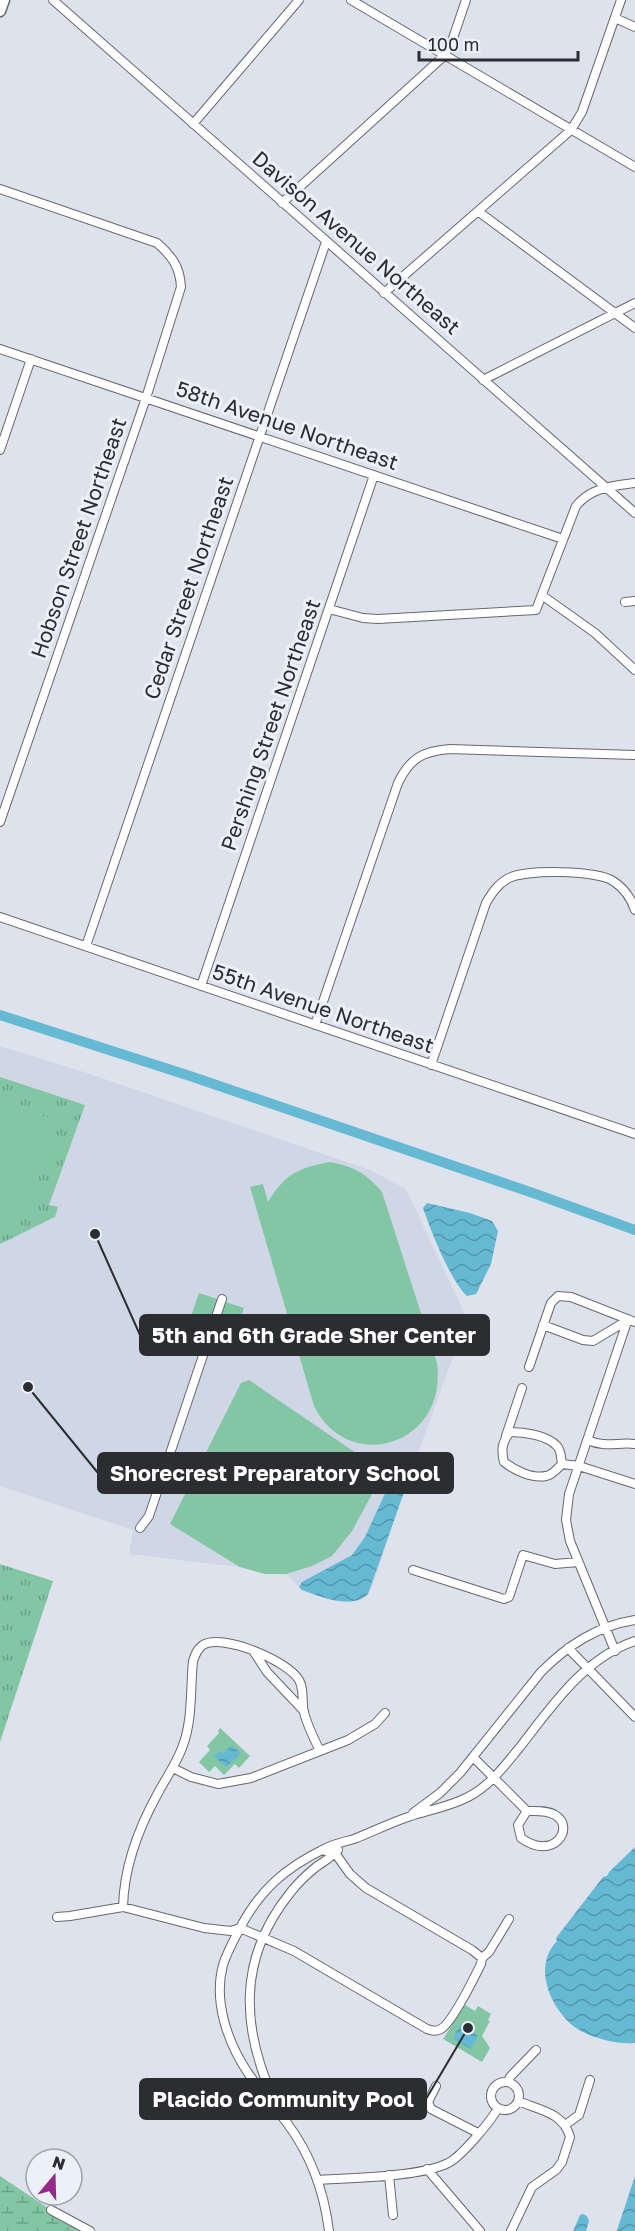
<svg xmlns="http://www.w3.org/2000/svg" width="635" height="2231" font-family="'Golos Text',sans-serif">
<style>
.built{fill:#cfd6e5}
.grass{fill:url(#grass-tufts)}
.wetland{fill:url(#wetland-marsh)}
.garden{fill:#83c6a4}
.water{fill:url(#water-waves)}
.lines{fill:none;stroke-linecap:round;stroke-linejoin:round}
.canal{stroke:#65b9d3;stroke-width:10}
.minor-casing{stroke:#656870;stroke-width:10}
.tertiary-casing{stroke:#656870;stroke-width:13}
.minor{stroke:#fff;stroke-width:8}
.tertiary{stroke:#fff;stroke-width:10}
.labels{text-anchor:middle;stroke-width:6;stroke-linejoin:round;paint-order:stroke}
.street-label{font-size:21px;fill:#2c2d31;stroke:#ecf0f9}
.leader{fill:none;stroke:#2c2d31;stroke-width:2}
.callout-dot{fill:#2c2d31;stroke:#ecf0f9;stroke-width:2}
.callout{fill:#2c2d31;stroke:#2c2d31;stroke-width:2}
.callout-label{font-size:22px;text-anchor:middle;font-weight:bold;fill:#fff}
</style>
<defs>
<pattern id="grass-tufts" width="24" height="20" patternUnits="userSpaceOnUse" patternTransform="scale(1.5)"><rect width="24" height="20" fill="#83c6a4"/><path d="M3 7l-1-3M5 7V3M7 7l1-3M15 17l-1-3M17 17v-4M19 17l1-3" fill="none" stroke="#6ba186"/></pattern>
<pattern id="wetland-marsh" width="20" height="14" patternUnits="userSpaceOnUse" patternTransform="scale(1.5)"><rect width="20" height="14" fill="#83c6a4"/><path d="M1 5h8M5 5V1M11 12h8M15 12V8" fill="none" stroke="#6ba186"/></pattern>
<pattern id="water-waves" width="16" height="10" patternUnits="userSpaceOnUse" patternTransform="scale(1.5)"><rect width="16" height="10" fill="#65b9d3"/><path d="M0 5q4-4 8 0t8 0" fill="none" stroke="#5397ac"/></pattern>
</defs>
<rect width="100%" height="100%" fill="#dee2ec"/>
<!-- built -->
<path class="built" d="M0 1046 84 1072 370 1170 406 1189 467 1318 401 1500 373 1585 368 1594 362 1600 339 1601 314 1595 302 1590 286 1574H265L240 1567 129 1554 133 1530 0 1486Z"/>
<!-- grass -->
<path class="grass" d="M0 1077 85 1105 49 1205 58 1207 55 1217 0 1244Z
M0 1564 53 1581 0 1742Z"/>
<!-- wetland -->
<path class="wetland" d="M0 2176 51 2210 90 2231H0Z"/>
<!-- garden -->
<path class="garden" d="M0 1111H24L59 1120 25 1216 14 1221 0 1216Z
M330 1162C353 1166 367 1174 382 1192L437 1363C448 1446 348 1475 314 1406L250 1187 263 1184 268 1202C285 1174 298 1168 330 1162Z
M199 1293 244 1308 231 1344 187 1328Z
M249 1380 384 1472 352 1531 332 1556 312 1566 286 1574H265L240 1567 170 1524 241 1383Z
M220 1728 250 1756 239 1768 235 1764 224 1775 215 1766 209 1772 199 1762 210 1750 207 1746 219 1733 218 1731Z
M465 2005 475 2011 478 2006 491 2014 488 2020 490 2021 482 2036 490 2048 482 2062 443 2039Z"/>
<!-- water -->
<path class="water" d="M427 1203 470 1213 492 1221 498 1231 491 1264 476 1294 467 1296C450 1280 431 1231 423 1208Z
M403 1455H407L410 1466 409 1478 368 1594C351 1610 322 1597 302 1590L299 1587 302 1582 352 1555 365 1537 393 1476 398 1459Z
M232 1745 241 1754 226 1767 214 1756 220 1751 223 1753Z
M635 1847V2043C616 2045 587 2037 572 2025 549 2005 533 1966 557 1941L556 1938 603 1877 607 1876 609 1872Z
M461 2023 478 2036 471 2049 453 2039Z
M635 2176V2231H617V2230Z
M583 2214 587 2216 589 2221 586 2231H573L580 2215Z"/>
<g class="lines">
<!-- canal -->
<path class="canal" d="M0 1015 190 1076 536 1194 635 1230"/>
<!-- minor casing -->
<g class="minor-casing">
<path id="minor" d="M53 0 635 513
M351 0 635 167
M615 18 635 27
M193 124 299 0
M0 189 157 243C172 256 180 267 181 287L146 398 0 822
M282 203 444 56 451 44 466 0
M479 212 635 328
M384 293 571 130 582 112 621 0
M0 349 563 539
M483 380 635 303
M0 450 31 359
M543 596 595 633 635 670
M625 602 635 601
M329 609 363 618 378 619 536 610 576 506C591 487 613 486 635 483
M0 917 635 1134
M86 946 326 242
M201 986 374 475
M315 1025 398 783C410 758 423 751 450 749L635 755
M431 1065 486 903C492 893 497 885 507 879 524 869 596 870 613 881 624 888 631 898 635 910
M543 1325 583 1340 593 1341 628 1320
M529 1367 551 1303 558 1296 571 1297 635 1322
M506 1436 522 1388
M588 1440C604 1448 618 1442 635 1444
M562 1464C561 1458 561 1450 557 1446 547 1435 524 1432 510 1432 502 1442 501 1450 504 1462 514 1470 532 1479 546 1476 552 1475 557 1469 562 1464L579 1466 635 1484
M140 1528 149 1516 222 1299
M413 1570 504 1599 509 1597 523 1555 555 1564 578 1562
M568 1648 635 1717
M615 1651 570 1541 566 1520 569 1494 628 1319
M254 1652 267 1672 303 1710
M473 1757 527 1811C535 1811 547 1810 555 1815 576 1827 554 1862 521 1838L518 1825 527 1811
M173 1768 191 1777 218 1784 251 1778 348 1740 375 1724 385 1713
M413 1813 440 1793 460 1773 541 1672C568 1645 597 1626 635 1620
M123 1907C124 1866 138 1829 158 1793 166 1778 176 1764 182 1748 193 1720 190 1691 193 1661 195 1655 197 1649 203 1645 223 1633 288 1661 299 1680 305 1691 301 1701 304 1712 307 1725 314 1739 320 1751
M57 1917 70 1916 123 1907 204 1928 231 1931 240 1928 294 1951 427 2029C432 2031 436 2032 441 2029 453 2022 474 1978 481 1964L482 1958 472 1950 366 1888 350 1874 335 1853 322 1850
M482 1958 489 1952 509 1919
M491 2096a14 14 0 1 1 28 0a14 14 0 1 1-28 0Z
M508 2082 510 2077 536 2050
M436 2086 428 2102 431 2109 478 2133
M275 2102C241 2029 237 1959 290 1893 297 1884 306 1875 316 1867 323 1862 332 1857 338 1850
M565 2125 579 2115 590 2080
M427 2169 480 2231
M389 2175 393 2215
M318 2180C350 2178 421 2177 448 2163 461 2157 491 2121 498 2108
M51 2210 90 2231
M329 2231C324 2191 311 2155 287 2123 274 2106 260 2090 248 2073 228 2043 213 2002 223 1965 227 1952 234 1940 240 1928 260 1890 285 1868 324 1849 333 1844 344 1842 354 1839 372 1832 390 1823 408 1817 428 1810 449 1807 468 1797 490 1786 505 1765 520 1747 552 1706 584 1658 635 1641
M511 2231 532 2187 556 2170 562 2162 570 2137C563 2112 539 2110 518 2101"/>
</g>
<!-- tertiary casing -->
<g class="tertiary-casing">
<path id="tertiary" d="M0 11 4 0"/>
</g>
<!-- minor -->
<use href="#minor" class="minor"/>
<!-- tertiary -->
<use href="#tertiary" class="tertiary"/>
</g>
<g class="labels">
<!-- street labels -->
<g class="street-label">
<text transform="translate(356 243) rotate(41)" y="7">Davison Avenue Northeast</text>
<text transform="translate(287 426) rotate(19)" y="7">58th Avenue Northeast</text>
<text transform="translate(79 538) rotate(-71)" y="7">Hobson Street Northeast</text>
<text transform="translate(189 588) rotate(-71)" y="7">Cedar Street Northeast</text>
<text transform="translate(271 725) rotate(-71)" y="7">Pershing Street Northeast</text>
<text transform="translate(323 1009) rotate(19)" y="7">55th Avenue Northeast</text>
</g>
</g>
<!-- callouts -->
<path class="leader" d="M95 1234L140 1335M28 1387L98 1473M468 2028L426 2099"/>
<g class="callout-dot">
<circle cx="95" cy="1234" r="6"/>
<circle cx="28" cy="1387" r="6"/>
<circle cx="468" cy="2028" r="6"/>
</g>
<g class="callout">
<rect x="140" y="1315" width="349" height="40" rx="6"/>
<rect x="98" y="1453" width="355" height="40" rx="6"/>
<rect x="140" y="2079" width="286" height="40" rx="6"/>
</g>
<g class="callout-label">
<text x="314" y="1343">5th and 6th Grade Sher Center</text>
<text x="275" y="1481">Shorecrest Preparatory School</text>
<text x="283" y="2107">Placido Community Pool</text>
</g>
<!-- north arrow -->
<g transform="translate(54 2177) rotate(19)"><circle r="28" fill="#ecf0f9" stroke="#9fa2a9" stroke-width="1.5"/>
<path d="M0-4.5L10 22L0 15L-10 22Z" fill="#96298a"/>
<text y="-9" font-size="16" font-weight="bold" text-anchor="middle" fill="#2c2d31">N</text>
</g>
<!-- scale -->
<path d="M419 51v9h159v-9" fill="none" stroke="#2c2d31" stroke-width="3"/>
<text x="428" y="51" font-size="18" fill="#2c2d31" stroke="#ecf0f9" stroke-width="4.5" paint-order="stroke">100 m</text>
</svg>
